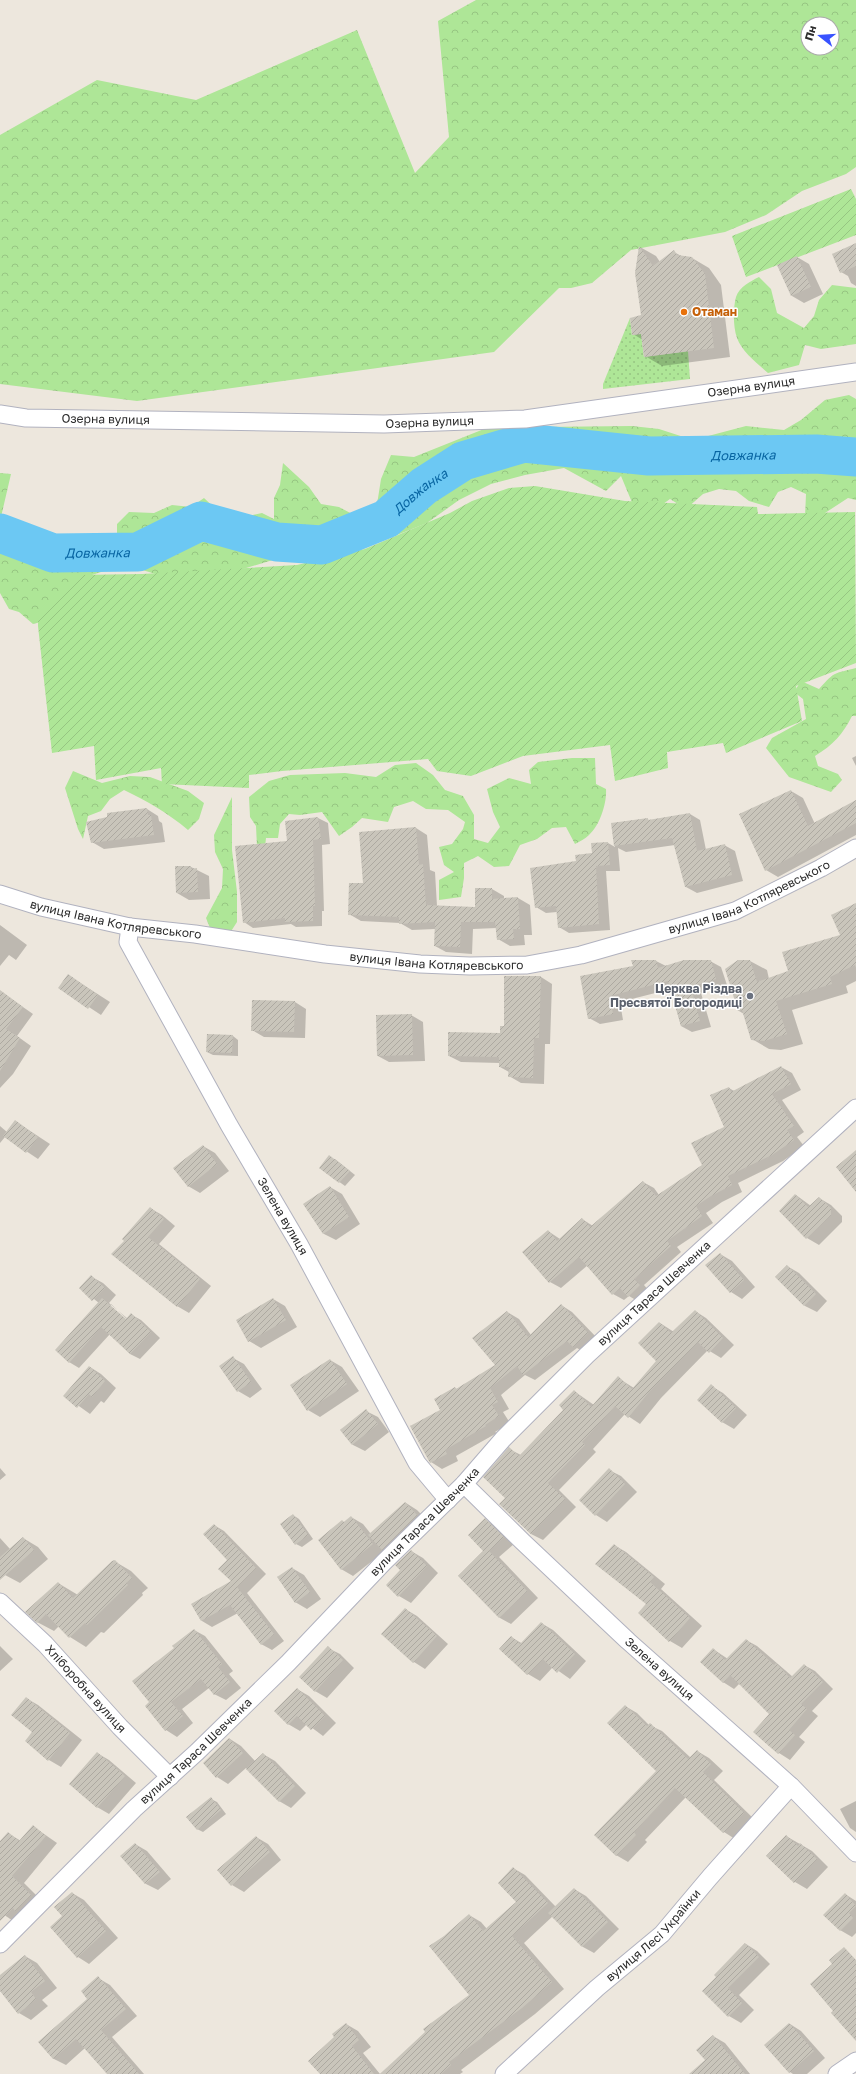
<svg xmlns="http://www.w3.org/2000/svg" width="856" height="2074" font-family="'Golos Text',sans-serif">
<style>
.grass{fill:url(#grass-dots)}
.forest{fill:url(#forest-crowns);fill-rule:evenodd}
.garden{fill:url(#garden-furrows)}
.shadow{fill:#0003;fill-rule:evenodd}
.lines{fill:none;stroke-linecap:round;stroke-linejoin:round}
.river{stroke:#6cc8f3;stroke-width:39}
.building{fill:url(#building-hatch)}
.street-casing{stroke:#b1b2bf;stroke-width:19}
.street{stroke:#fff;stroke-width:17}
.food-dot{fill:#e8710a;stroke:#fff;stroke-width:1.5}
.worship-dot{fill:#6b7280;stroke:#fff;stroke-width:1.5}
.labels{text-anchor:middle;stroke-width:3;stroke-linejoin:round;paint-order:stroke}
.food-label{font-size:12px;font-weight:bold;fill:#c56008;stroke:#fff;text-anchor:start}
.street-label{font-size:12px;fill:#2b2b2b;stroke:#fff}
.worship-label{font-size:12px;font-weight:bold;fill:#5b616d;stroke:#fff;text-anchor:end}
.water-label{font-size:13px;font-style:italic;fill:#0865a2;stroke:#fff}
</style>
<defs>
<pattern id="grass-dots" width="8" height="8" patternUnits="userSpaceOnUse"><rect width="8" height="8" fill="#aee697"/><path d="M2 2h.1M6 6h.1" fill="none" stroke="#96c582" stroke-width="1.8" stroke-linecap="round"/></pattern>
<pattern id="forest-crowns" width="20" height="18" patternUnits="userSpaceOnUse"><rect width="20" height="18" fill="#aee697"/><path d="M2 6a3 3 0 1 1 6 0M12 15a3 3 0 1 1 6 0" fill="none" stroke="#96c582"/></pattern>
<pattern id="garden-furrows" width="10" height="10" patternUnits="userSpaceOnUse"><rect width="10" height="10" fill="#aee697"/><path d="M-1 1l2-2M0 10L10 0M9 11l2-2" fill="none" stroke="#96c582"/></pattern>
<pattern id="building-hatch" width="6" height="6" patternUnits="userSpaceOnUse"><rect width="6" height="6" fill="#c9c5bb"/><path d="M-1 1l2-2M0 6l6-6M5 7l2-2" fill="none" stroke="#ada9a1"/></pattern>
</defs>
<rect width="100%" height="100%" fill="#ede7dd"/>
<!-- grass -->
<path class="grass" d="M630 318 632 335 641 334 644 357 688 351 690 379 603 389V384Z"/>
<!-- forest -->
<path class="forest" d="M476 0H856V167L846 174 802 191 766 215 725 232 631 250 592 283 571 288H559L494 352 137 401 0 384V135L97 80 196 100 357 30 415 173 449 137 438 21ZM808 24H832V48H808Z
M759 277 771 289 777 313 804 328 814 316 819 300 832 285 856 288V344L821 349 805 345 799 365 768 373C757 363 742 352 737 338 733 327 733 308 736 297 739 287 751 281 759 277Z
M849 395 856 399V500L848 498 825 513 805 517 806 494 791 487 778 492 769 507 749 501 736 491 719 489 703 494 686 509 670 499 656 509 636 512 621 476 606 491 564 468 525 475 491 484 459 500 427 523 392 537 376 511 381 479 391 455 414 457 489 427 513 425 540 427 632 426 659 429 693 440 746 426 784 430 801 420 825 400Z
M283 463 309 487 321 504 339 507 356 516 355 545 338 560 312 569 296 558 276 559 223 575 169 578 139 569 113 568 80 579 41 622 33 624 19 612 9 609 0 593V473L11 474 1 517 19 527 34 552 58 544 81 547 117 546V524L129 512 154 513 172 505 191 507 204 498 220 513 244 517 262 513 274 519V498L280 485Z
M856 668V716H852C843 734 833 745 815 756L818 766 838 774 842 780 831 792 789 777 766 748 772 738 806 719 803 699 794 692 801 681 819 689C836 670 834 674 856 668Z
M572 758H595L596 784 606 789C607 803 600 825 589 835 585 839 580 841 575 844L566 827 552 828 537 839 520 845 509 866 494 867 478 856 464 863V878L461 897 439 900V880L454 872 444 865 439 847 452 844 463 829 465 822 448 810 426 809 413 801 394 807 388 822 362 818 352 827 339 836 322 812 300 815 289 814 280 824 278 838H266L264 856 257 847 256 826 250 817 249 797 269 781 290 775 345 773 376 777 395 765 416 763 433 775 445 790 463 796 474 815V839L488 843 500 827 493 812 487 789 509 778 531 784 529 770 538 762Z
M73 771 102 783 130 776 150 777 188 791 204 803 199 819 188 830C168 813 147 801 124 790L110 799 101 811 88 816 83 839 78 829 65 788Z
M232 797V850L237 892V922L228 936 212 933 206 918 222 888 223 869 215 852 214 835Z"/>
<!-- garden -->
<path class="garden" d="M851 189 856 199V235L746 277 732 236Z
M535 486 625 501 757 507 758 514 855 512 856 663 796 686 802 721 726 753 723 743 667 752 668 768 615 781 610 745 523 756 471 776 437 771 428 759 282 771 249 775V788L162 784 161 768 96 780 94 746 52 753 38 626V613L77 575 142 574 297 565 365 549 450 513 472 501 509 488Z"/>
<!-- shadow -->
<path class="shadow" d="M856 244V286L851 283 848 276 841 272Z
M640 247 656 256 660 262 674 252 683 257 692 258 709 268 721 285 730 357 662 366 645 356 643 340 633 334 642 316 636 273Z
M797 257 809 264 823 294 804 303 792 296 778 266Z
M856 756V766L852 758Z
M791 791 803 798 815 824 856 809V835L778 877 766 870Z
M147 809 158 816 159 821 162 823 165 842 104 849 92 842Z
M690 814 700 820 706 850 724 845 735 851 743 881 697 893 686 887 675 845 626 852 618 848 620 871H606L610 930 569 933 559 927 557 912 546 913 536 907 577 862 593 854 608 843 615 847 612 824 647 819 651 821Z
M318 818 328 823 330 844 322 845 324 911H322V926L296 927 291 924 253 928 244 922 288 842Z
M416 828 427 835 430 870 435 872 437 906 476 908 492 889 504 896V899L518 898 530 905 532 935H524L525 945 510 946 498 939 497 928 473 929 472 954 446 952 435 946V929L412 930 400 923 361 921 349 914 364 885Z
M191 867 209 876 210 899 189 900 177 893Z
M856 904V981L846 986 848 993 792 1010 803 1044 781 1050 769 1049 752 1039 744 1014 739 1011 750 961 767 970 769 979 789 972 842 935Z
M0 925 27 945 16 960 9 955 0 966Z
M656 961 666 966 710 961 721 967 727 985 701 993 711 1027 692 1032 681 1026 671 989 620 1002 623 1020 600 1024 589 1018 634 967Z
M68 975 110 1002 101 1015 60 988Z
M541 977 552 984 550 1044H545L544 1084 521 1083 509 1076V1072L500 1067V1063L461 1062 449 1056 501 1034Z
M0 991 33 1014 17 1036 31 1046 13 1074 0 1088Z
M295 1002 306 1009 305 1038 264 1037 252 1030Z
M411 1015 423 1022 425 1061 389 1062 378 1056Z
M233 1036 238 1040V1056L213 1055 207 1052Z
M781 1067 792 1073 801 1090 782 1100 804 1132 797 1137 804 1146 783 1161 738 1183 742 1192 722 1202 706 1213 713 1223 677 1247 681 1252 644 1285 650 1292 639 1302 629 1296 624 1300 613 1294 588 1265 561 1288 550 1282 524 1252 548 1231 560 1239 582 1219 593 1226 643 1182 654 1188 659 1195 703 1165 725 1127 729 1088 734 1091Z
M15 1121 50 1144 38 1159 5 1137 0 1143V1126L7 1132Z
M203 1146 215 1153 229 1171 200 1193 188 1186Z
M335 1159 355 1175 345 1186 320 1168Z
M330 1187 342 1194 360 1224 336 1240 324 1234 304 1204Z
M796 1195 811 1206 819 1198 831 1205 842 1216V1222L819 1245 807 1238Z
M150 1208 162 1215 175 1226 159 1244 211 1286 189 1313 177 1306 126 1241Z
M720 1254 732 1261 755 1287 742 1299 731 1292Z
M787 1266 799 1273 827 1301 817 1312 805 1306 777 1277Z
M92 1277 103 1283 116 1295 109 1303 128 1319 132 1315 141 1320 160 1338 140 1359 130 1354 110 1334 79 1368 69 1362 99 1303 80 1288ZM111 1304 130 1322 129 1323 110 1306Z
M273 1299 285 1306 297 1327 261 1348 249 1341Z
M561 1305 572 1312 599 1340 585 1353 577 1348 535 1380 525 1375 501 1395 509 1409 503 1412 510 1423 495 1432 497 1433 456 1456 458 1461 442 1469 431 1462 411 1427 442 1411 455 1388 457 1389 497 1365 507 1312 519 1319 531 1335Z
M695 1311 706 1318 734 1345 721 1358 708 1350 661 1398 640 1424 625 1414 593 1449 596 1452 559 1490 576 1507 543 1540 531 1534 500 1504 506 1498 509 1449 521 1455 565 1410 574 1391 594 1405 618 1378 634 1388 657 1361 660 1323 674 1332Z
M233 1358 244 1364 262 1389 250 1398 238 1391Z
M330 1360 342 1367 359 1391 320 1417 308 1410Z
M90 1367 101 1374 116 1388 104 1403 101 1401 90 1414 65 1396Z
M711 1386 723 1393 747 1415 734 1429 722 1422Z
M366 1411 378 1417 389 1432 365 1451 353 1445 342 1430Z
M0 1468 6 1475 0 1480Z
M609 1470 621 1476 637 1492 607 1522 596 1515 580 1500Z
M406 1503 417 1510 429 1522 385 1551 353 1576 341 1569 344 1523 351 1517 363 1524 371 1534Z
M293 1515 299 1519 313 1539 302 1547 296 1544Z
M485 1520 496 1526 514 1544 499 1557 538 1598 511 1624 500 1618 460 1576 484 1551Z
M214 1525 224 1531 266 1574 247 1593 284 1641 272 1650 261 1644 238 1613 212 1627 202 1621 192 1604 232 1582 228 1561Z
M0 1538 10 1549 23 1538 38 1547 48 1559 20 1583 5 1575 0 1569Z
M614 1545 626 1552 665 1584 661 1589 702 1626 682 1648 670 1641 639 1613 648 1604Z
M411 1551 423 1558 438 1573 411 1603 399 1596 401 1570Z
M114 1561 131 1571 148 1588 142 1593 143 1595 104 1633 101 1632 86 1647 70 1637 59 1626 54 1631 37 1622 58 1583 78 1595Z
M292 1568 304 1575 321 1599 307 1609 295 1602Z
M405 1609 417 1616 448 1644 425 1669 414 1662Z
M541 1623 553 1630 586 1661 570 1679 553 1667 540 1681 528 1674 500 1649 511 1637 523 1644Z
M194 1630 205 1636 233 1671 229 1674 241 1688 226 1700 214 1694 209 1688 182 1709 193 1723 177 1737 166 1730 150 1703 175 1648Z
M746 1640 757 1646 793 1677 804 1665 815 1671 833 1689 812 1711 818 1716 799 1737 805 1742 790 1760 779 1753 770 1714 740 1683 734 1689 723 1682 713 1649 728 1659Z
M0 1646 13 1659 0 1671Z
M328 1648 340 1654 354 1668 327 1698 315 1691Z
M297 1689 309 1696 336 1723 323 1736 307 1724 300 1731 288 1724Z
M26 1698 38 1705 82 1740 61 1767 49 1760 34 1732Z
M625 1706 637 1713 649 1725 662 1731 691 1758 697 1751 709 1758 723 1771 714 1780 755 1820 735 1839 724 1832 686 1797 645 1840 647 1842 628 1862 616 1855 657 1771Z
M230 1739 241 1746 255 1761 263 1754 275 1761 306 1793 291 1808 279 1801 246 1768 228 1784 217 1777Z
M97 1753 109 1760 136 1783 109 1814 97 1807Z
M211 1799 217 1802 226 1814 203 1832 197 1829Z
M856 1801V1832L850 1828 840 1809Z
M34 1827 57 1843 24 1883 43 1902 16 1923 0 1912V1847L11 1835 21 1841Z
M786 1836 812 1851 828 1867 807 1889 795 1882 767 1856Z
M256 1837 268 1844 281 1860 244 1892 232 1885Z
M135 1844 147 1851 171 1879 158 1890 146 1884 122 1856Z
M513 1868 525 1875 556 1907 574 1889 586 1896 619 1929 594 1953 583 1947 553 1916 524 1943 564 1989 535 2014 461 2070 463 2072 460 2074H381L470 1995 444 1937 469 1915 481 1922 487 1929 518 1902Z
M72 1893 84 1900 118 1938 89 1964 78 1957 63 1916Z
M845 1894 856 1901V1933L852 1937 840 1930Z
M746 1944 757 1951 770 1964 739 1995 754 2010 741 2023 729 2016 717 1977Z
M25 1956 37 1963 57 1988 42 2000 48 2006 31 2020 19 2013 0 1990V1976Z
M98 1978 110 1985 137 2016 112 2037 144 2074H108L85 2048 66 2065 54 2059 40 2042 89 1999Z
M346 2024 358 2031 371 2047 363 2053 380 2074H321L335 2037Z
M790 2024 801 2031 825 2058 807 2074H793L790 2072Z
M713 2036 725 2043 750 2074H691L706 2060Z"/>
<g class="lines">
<!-- river -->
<path class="river" id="s1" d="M0 533 53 553 138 552 201 521 277 542 322 545 386 519 424 486 463 461 524 443 649 456 816 454 856 457"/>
</g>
<!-- building -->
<path class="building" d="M856 243V266L840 273 832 254Z
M639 246 653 266 674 250 677 255 692 257 705 274 714 348 644 357 641 334 632 335 630 318 641 315 635 273Z
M797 256 811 287 791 296 777 265Z
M791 790 808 826 856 800V823L765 871 739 814Z
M147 808 148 815H151L154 835 91 843 86 822 107 817V813Z
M690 813 697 851 725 844 732 875 685 887 672 838 614 846 611 823 648 818V820Z
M318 817 321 839 313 840 315 906H313V921L285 922V918L243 923 235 846 287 841 285 821Z
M416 827 419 865 423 864 426 905 475 907V888H492V899L518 897 520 929H513L514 939 497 940 495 922H461L460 947 434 946 435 922 399 924V917L348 915 349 883H363L359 832Z
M608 842 610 865 596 866 599 924 558 928 556 906 535 908 530 868 576 861 575 855 592 853 591 843Z
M175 866H191V869L197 868 198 892 176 893Z
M856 903V968L855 965 830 977 832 984 776 1001 787 1034 764 1041 751 1040 742 1010 738 1011 725 969 738 960H750L757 982 788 971 782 952 840 935 831 915Z
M631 960H656L658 968 684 960H711L716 979 691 987 700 1021 681 1026 668 981 610 996 613 1014 588 1019 580 976 633 966Z
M68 974 98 995 88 1009 58 988Z
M504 976H541L539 1038H534L533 1078 508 1077 509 1067H499V1057L448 1056V1032L500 1033V1026H504Z
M0 990 23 1007 6 1029 20 1038 0 1071Z
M252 1000 295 1001 294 1032 251 1031Z
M412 1014 413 1055 377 1056 376 1015Z
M207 1034 233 1035 232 1053 206 1052Z
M781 1066 791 1084 772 1094 794 1126 787 1130 794 1140 772 1155 728 1176 732 1185 711 1196 696 1206 702 1216 667 1241 671 1246 634 1279 640 1285 628 1297 620 1288 612 1295 579 1257 549 1283 522 1252 548 1230 557 1241 582 1218 590 1227 643 1181 656 1196 702 1165 691 1143 724 1127 710 1095 729 1087 731 1092Z
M15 1120 38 1137 26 1153 3 1136Z
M203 1145 217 1164 188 1187 173 1168Z
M856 1150V1192L836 1167Z
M329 1155 350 1171 339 1183 319 1168Z
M330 1186 349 1217 323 1234 303 1204Z
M795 1194 808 1207 819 1197 831 1208V1215L806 1239 779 1211Z
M150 1207 164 1219 148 1237 200 1279 177 1307 111 1254 124 1241 122 1239Z
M720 1253 744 1280 730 1293 705 1265Z
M787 1265 816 1294 804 1306 775 1277Z
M91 1275 105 1288 92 1301 79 1288Z
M102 1298 126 1319 131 1313 151 1332 130 1354 101 1327 69 1363 55 1350Z
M273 1298 286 1320 248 1342 236 1320Z
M561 1304 588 1333 573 1347 567 1341 523 1375 517 1366 490 1388 498 1402 492 1405 499 1416 485 1425 486 1426 445 1450 447 1454 430 1463 410 1426 440 1410 434 1399 455 1387 456 1389 495 1365 472 1338 507 1311 528 1337Z
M695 1310 723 1338 709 1353 698 1342 649 1392 628 1418 615 1406 582 1442 585 1445 548 1483 565 1499 531 1534 499 1504 505 1498 483 1477 509 1447 519 1456 563 1410 559 1405 574 1390 591 1407 618 1376 632 1389 656 1361 638 1343 659 1322 671 1333Z
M233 1356 251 1382 237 1392 219 1366Z
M330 1359 347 1384 307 1411 290 1385Z
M89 1366 105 1381 92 1397 89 1394 77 1408 63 1396Z
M711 1384 736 1408 722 1423 697 1400Z
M366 1409 378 1424 352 1445 340 1430Z
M609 1468 625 1484 595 1516 579 1500Z
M405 1502 417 1515 382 1550 368 1535Z
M293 1514 308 1535 295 1545 280 1524Z
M351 1516 373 1544 341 1570 318 1540 342 1520 344 1522Z
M485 1518 504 1537 489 1551 527 1591 499 1618 458 1576 483 1551 468 1535Z
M214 1524 256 1568 237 1587 274 1634 261 1645 230 1605 201 1621 191 1604 231 1581 218 1569 227 1560 203 1534Z
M23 1537 34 1550 0 1580V1557Z
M614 1544 654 1577 650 1582 690 1618 669 1642 638 1613 646 1604 595 1564Z
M411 1550 427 1566 398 1597 386 1585 400 1570 395 1565Z
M115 1560 132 1578 126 1583 128 1585 87 1625 85 1623 69 1638 46 1614 37 1623 25 1612 58 1582 73 1598 112 1561Z
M292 1567 310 1592 295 1603 277 1577Z
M405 1608 437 1636 413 1663 381 1634Z
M541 1622 575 1654 557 1673 543 1659 527 1675 499 1649 511 1636 520 1644Z
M194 1629 222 1664 218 1667 230 1682 214 1695 201 1679 171 1702 183 1716 165 1731 145 1706 149 1702 132 1681 174 1648 172 1646Z
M746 1639 774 1665 776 1663 790 1678 804 1664 823 1682 801 1704 807 1709 789 1730 795 1735 778 1754 753 1732 769 1714 730 1675 723 1683 700 1662 713 1648 725 1660Z
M328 1646 343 1660 315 1692 299 1677Z
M297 1688 325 1716 311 1730 297 1716 288 1725 274 1711Z
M26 1697 70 1733 48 1761 25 1741 32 1732 11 1715Z
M625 1705 647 1726 650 1723 688 1759 697 1750 711 1764 703 1772 744 1813 723 1833 675 1788 634 1832 636 1835 616 1856 594 1835 656 1771 607 1723Z
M229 1738 243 1753 216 1778 203 1763Z
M97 1752 125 1776 97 1808 69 1784Z
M263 1753 295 1786 279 1802 246 1769Z
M211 1797 221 1810 197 1830 186 1817Z
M33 1825 46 1836 12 1876 31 1895 15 1911 13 1908 0 1921V1841L8 1832 19 1841Z
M786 1835 798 1846 800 1843 817 1859 794 1883 766 1856Z
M256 1836 270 1852 231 1886 217 1870Z
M135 1843 160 1872 145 1884 120 1856Z
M513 1867 548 1903 512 1936 552 1982 522 2008 449 2062 451 2065 441 2074H380L425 2032 423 2029 469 1995 429 1946 444 1936 469 1914 483 1931 516 1902 498 1883Z
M574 1888 608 1922 582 1947 548 1913Z
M72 1892 106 1931 77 1958 50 1927 62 1916 54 1907Z
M845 1893 856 1906 849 1913 853 1918 840 1931 823 1915Z
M745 1943 759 1957 728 1988 742 2003 728 2017 702 1991 716 1977 714 1975Z
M844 1947 856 1960V2041L831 2013 833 2011 810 1984 832 1964 829 1960Z
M25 1955 45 1981 31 1992 36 1999 18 2014 0 1991V1975Z
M98 1976 126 2009 101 2030 139 2074H107L76 2039 53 2059 38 2042 87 1999 81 1991Z
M346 2023 359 2040 352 2046 374 2074H320L308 2061 334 2037 332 2034Z
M789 2023 814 2051 789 2073 764 2045Z
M713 2035 745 2074H689L705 2060 696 2050Z"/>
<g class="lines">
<!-- street casing -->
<g class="street-casing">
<g id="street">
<path id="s2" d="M0 414 26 418 384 424 525 419 856 372"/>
<path id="s3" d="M0 894 41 907 130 927 195 934 325 954 420 964 470 966 527 965 581 955 735 911 821 868 856 848"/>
<path id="s4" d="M130 927 128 942 229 1125 299 1244 417 1463 448 1500"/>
<path id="s5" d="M464 1484 523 1542 628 1641 791 1786 856 1853"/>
<path id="s6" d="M0 1602 45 1644 120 1727 170 1777"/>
<path id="s7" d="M0 1944 134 1809 197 1752 288 1663 384 1562 464 1484 503 1439 587 1355 856 1108"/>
<path id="s8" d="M504 2074 597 1988 662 1934 710 1877 791 1786"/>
<path d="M837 2074 856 2061"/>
</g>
</g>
<!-- street -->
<use href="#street" class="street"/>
</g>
<!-- markers -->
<circle class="food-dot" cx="684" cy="312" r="4"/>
<circle class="worship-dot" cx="750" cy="996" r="4"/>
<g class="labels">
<!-- food labels -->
<g class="food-label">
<text x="692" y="316">Отаман</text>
</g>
<!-- street labels -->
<g class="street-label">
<text dy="4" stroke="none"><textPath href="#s2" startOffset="754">Озерна вулиця</textPath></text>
<text dy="4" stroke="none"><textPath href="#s2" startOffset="106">Озерна вулиця</textPath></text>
<text dy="4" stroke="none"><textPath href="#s2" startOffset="430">Озерна вулиця</textPath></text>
<text dy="4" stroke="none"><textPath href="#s3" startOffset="767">вулиця Івана Котляревського</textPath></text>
<text dy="4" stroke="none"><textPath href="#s3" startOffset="119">вулиця Івана Котляревського</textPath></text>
<text dy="4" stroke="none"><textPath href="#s3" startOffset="443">вулиця Івана Котляревського</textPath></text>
<text dy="4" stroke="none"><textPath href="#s4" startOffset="330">Зелена вулиця</textPath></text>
<text dy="4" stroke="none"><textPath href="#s7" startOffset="923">вулиця Тараса Шевченка</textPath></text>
<text dy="4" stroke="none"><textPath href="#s7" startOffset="599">вулиця Тараса Шевченка</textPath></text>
<text dy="4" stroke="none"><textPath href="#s5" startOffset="269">Зелена вулиця</textPath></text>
<text dy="4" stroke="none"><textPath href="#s6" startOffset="122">Хліборобна вулиця</textPath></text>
<text dy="4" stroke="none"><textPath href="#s7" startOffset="275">вулиця Тараса Шевченка</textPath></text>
<text dy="4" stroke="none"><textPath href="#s8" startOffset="204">вулиця Лесі Українки</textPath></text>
</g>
<!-- worship labels -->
<g class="worship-label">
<text x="742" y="993">Церква Різдва<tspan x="742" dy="14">Пресвятої Богородиці</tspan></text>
</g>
<!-- water labels -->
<g class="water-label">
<text dy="5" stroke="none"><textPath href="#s1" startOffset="785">Довжанка</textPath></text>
<text dy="5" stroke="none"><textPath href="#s1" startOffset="449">Довжанка</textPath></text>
<text dy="5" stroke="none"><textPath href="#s1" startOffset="101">Довжанка</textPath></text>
</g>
</g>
<!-- north arrow -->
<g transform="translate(820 36) rotate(287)"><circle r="19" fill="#ffffff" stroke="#aaaaaa"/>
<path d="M0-3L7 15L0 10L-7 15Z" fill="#3852ff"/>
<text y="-6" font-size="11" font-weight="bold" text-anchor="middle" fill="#2b2b2b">Пн</text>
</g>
</svg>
